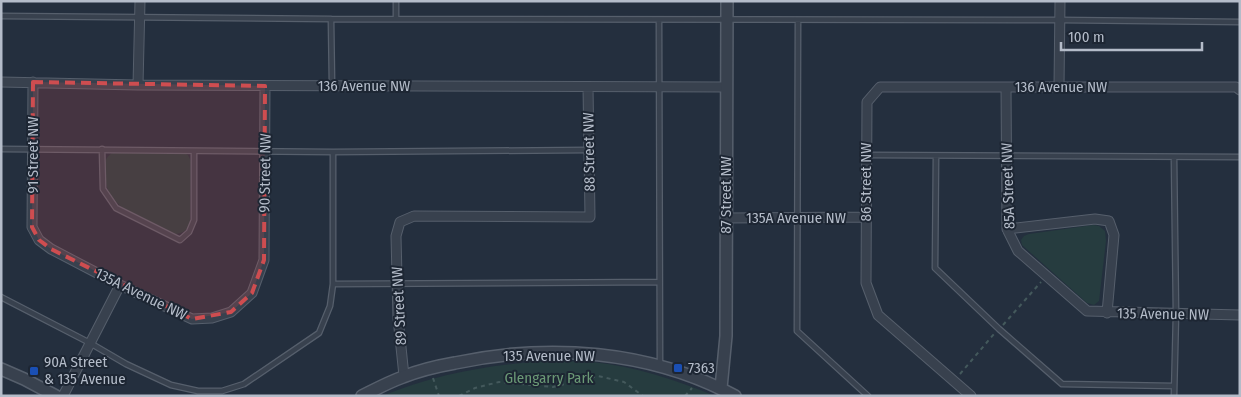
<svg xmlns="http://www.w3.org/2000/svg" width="1241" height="397" font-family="'Fira Sans Condensed',sans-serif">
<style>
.green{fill:#263c3f}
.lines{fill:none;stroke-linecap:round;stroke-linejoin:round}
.service-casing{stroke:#565f6c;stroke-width:7}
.minor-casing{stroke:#565f6c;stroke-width:11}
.tertiary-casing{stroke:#565f6c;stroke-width:14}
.path{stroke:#44595c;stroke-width:2;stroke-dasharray:4 4;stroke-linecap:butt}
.service{stroke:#38414e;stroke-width:4.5}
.minor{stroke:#38414e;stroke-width:9}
.tertiary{stroke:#38414e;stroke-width:11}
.marked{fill:#ce4d50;fill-opacity:0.2;stroke:#ce4d50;stroke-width:4;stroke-dasharray:10 6;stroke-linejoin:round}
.transit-dot{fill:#1a4fb4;stroke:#1d2633;stroke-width:2}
.labels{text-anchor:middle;stroke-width:4;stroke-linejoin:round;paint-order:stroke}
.street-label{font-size:15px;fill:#b4bcc9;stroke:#1d2633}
.poi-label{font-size:15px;fill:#b4bcc9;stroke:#1d2633;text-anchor:start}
.park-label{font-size:15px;fill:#6b9a76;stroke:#1d2633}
</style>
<rect width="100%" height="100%" fill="#242f3e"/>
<!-- green -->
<path class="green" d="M113 152 184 153 188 155 191 161 190 223C187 230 184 233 176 234L124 209C111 198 105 190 105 172 104 162 105 158 113 152Z
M1093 225 1099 226 1105 231 1106 241 1099 301 1094 305 1087 303 1022 245 1021 240 1024 236 1029 234Z
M545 361C561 361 576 361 592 362 634 366 676 380 715 396H382C435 374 488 365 545 361Z"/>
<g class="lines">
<!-- service casing -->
<g class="service-casing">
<path id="service" d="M396 1V19
M1 16 331 19 1060 20 1240 22
M331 19 332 85
M659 20 660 366
M798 20 797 331 868 396
M1 149 333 152 588 150
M102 149 103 189 116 208 180 240 189 232 194 220V151
M867 155 1240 157
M936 156 935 268 999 329 1062 384 1174 386
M1174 157 1176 314 1174 396
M333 284 659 282
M1 297 90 343 126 364 171 385 198 391H222L244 384 319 333 330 306 333 284V152"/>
</g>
<!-- minor casing -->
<g class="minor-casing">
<path id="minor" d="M1 82 138 85 726 87
M33 82 32 227 39 240 51 249 120 285 192 319 212 318 231 312 252 293 264 260 265 86
M138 85 140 1
M1059 86 1060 1
M1006 87 1007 229 1018 251 1087 311 1240 315
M726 218 866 217
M1007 229 1095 219 1109 221 1114 235 1107 313
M404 376 398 318 396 236 400 222 414 216 590 217 588 87
M63 396 120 285
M971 396 878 315 866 283 867 102 880 87H1236L1240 90"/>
</g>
<!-- tertiary casing -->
<g class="tertiary-casing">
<path id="tertiary" d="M1 369 24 379 56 396
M721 388 726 336 727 1
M362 396C376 389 389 382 403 377 420 370 438 366 455 363 548 343 650 350 735 396"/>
</g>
<!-- path -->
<path class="path" d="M1003 325 1041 282
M960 374 994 334
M433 378 439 396
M459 396 475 388 499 382 553 387 598 376 624 382 643 396
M685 396 692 388"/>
<!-- service -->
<use href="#service" class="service"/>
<!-- minor -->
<use href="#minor" class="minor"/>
<!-- tertiary -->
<use href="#tertiary" class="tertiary"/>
</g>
<!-- marked area -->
<path class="marked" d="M33 82 265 86 264 260 252 293 231 312 192 319 51 249 39 240 32 227Z"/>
<!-- markers -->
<g class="transit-dot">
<rect x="673" y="363" width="10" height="10" rx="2.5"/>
<rect x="29" y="366" width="10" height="10" rx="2.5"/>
</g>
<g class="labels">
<!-- street labels -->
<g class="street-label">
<text x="364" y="91">136 Avenue NW</text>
<text x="1061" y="92">136 Avenue NW</text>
<text transform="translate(589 152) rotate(-91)" y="5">88 Street NW</text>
<text transform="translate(33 155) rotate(-90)" y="5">91 Street NW</text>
<text transform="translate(265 173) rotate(-89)" y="5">90 Street NW</text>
<text transform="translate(866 182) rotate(-90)" y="5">86 Street NW</text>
<text transform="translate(1008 186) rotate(-92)" y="5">85A Street NW</text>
<text transform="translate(726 195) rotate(-90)" y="5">87 Street NW</text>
<text x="796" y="223">135A Avenue NW</text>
<text transform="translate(141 294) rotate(26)" y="5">135A Avenue NW</text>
<text transform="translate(399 306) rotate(-93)" y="5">89 Street NW</text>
<text transform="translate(1163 314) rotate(1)" y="5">135 Avenue NW</text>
<text x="549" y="361">135 Avenue NW</text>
</g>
<!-- poi labels -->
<g class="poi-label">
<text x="44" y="367">90A Street<tspan x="44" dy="17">&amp; 135 Avenue</tspan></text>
<text x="688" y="373">7363</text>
</g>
<!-- park labels -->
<g class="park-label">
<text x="549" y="383">Glengarry Park</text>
</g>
</g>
<!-- border -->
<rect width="1241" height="397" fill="none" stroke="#b4bcc9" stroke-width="5"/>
<!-- scale -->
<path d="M1061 42v8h141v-8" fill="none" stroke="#b4bcc9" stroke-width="2.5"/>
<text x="1068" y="42" font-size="15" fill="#b4bcc9" stroke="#1d2633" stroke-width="4" paint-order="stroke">100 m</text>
</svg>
